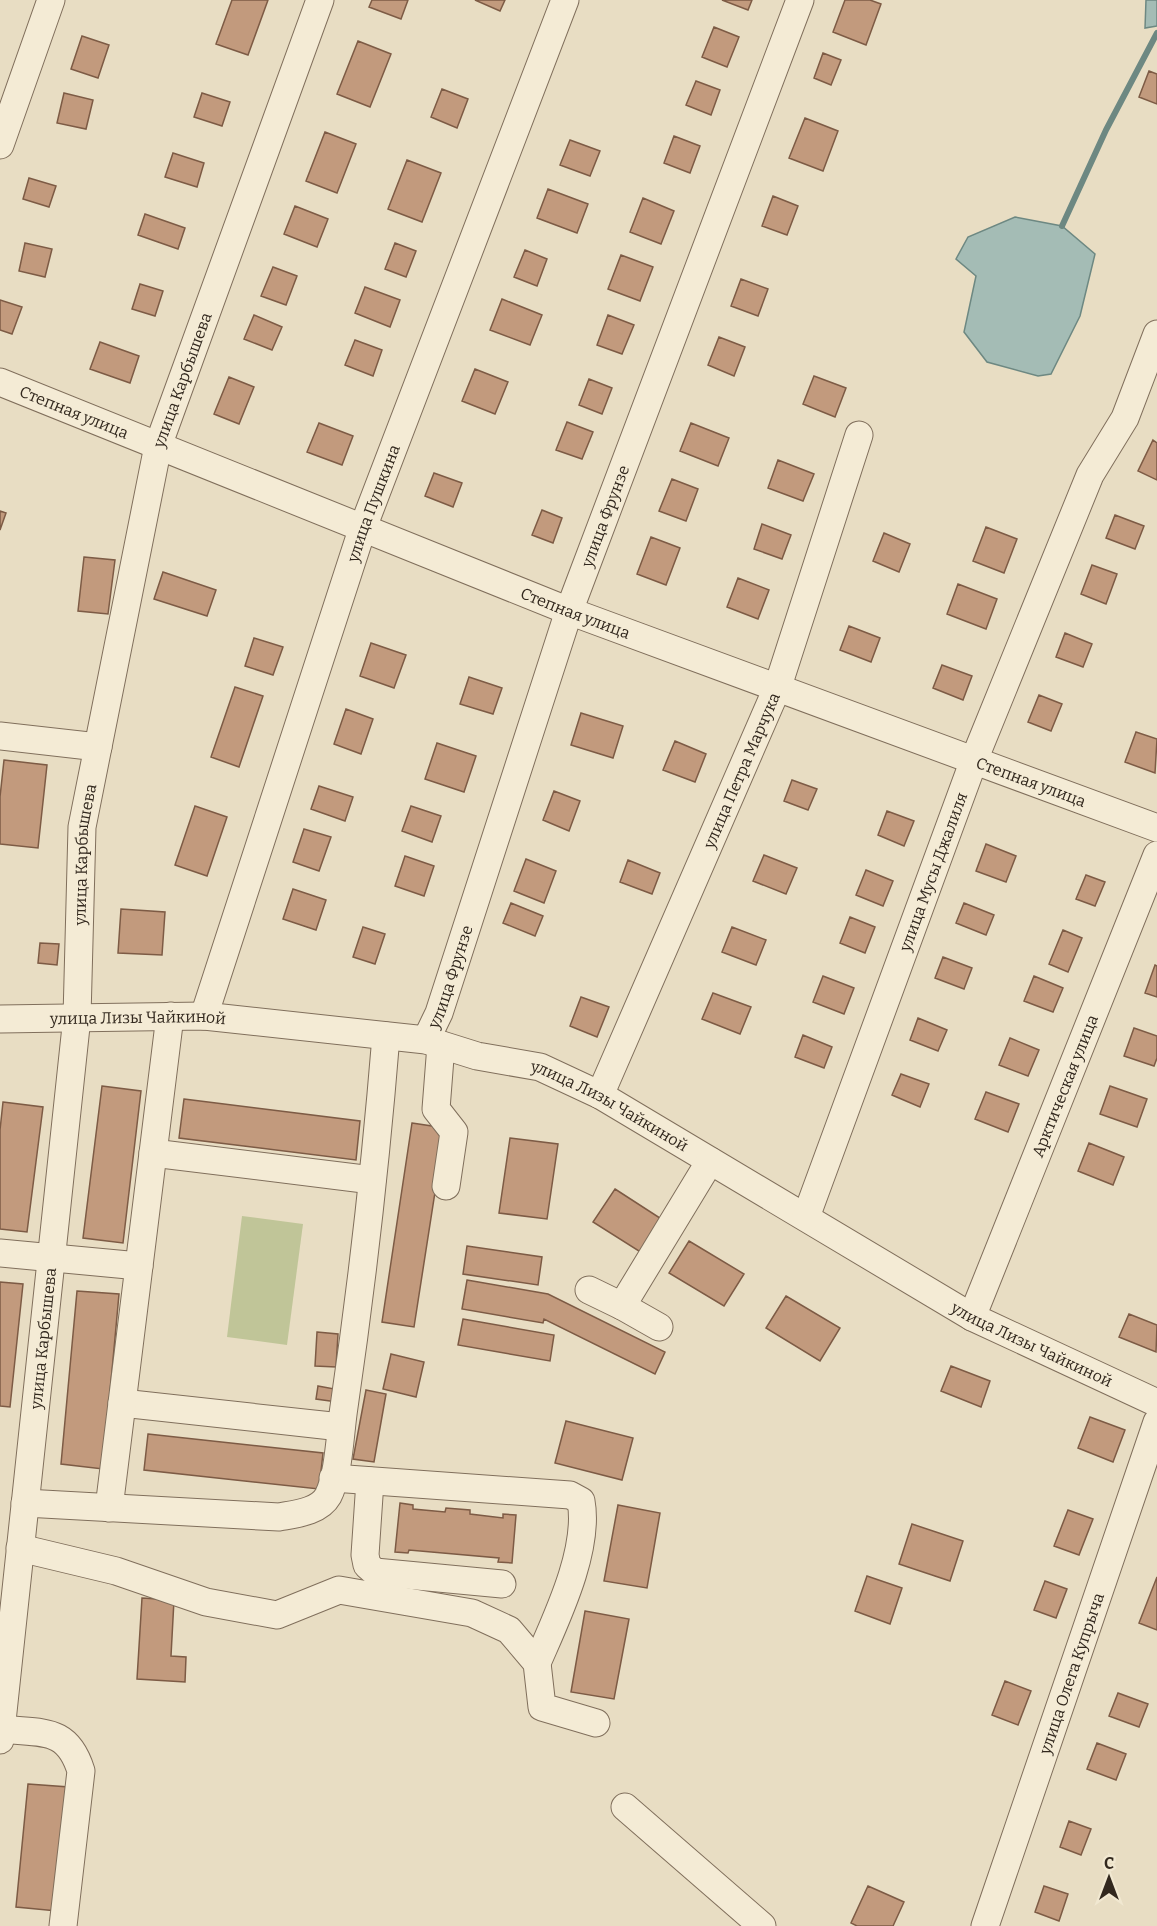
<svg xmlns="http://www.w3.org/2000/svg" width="1157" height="1926" font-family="Bitter,serif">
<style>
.green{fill:#c0c598}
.water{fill:#a4bcb5;stroke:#6d8882;stroke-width:1.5}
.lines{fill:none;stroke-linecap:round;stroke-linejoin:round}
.stream{stroke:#6d8882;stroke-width:6}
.building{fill:#c29a7d;stroke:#7d5b45;stroke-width:1.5}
.minor-casing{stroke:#806f5c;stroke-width:29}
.minor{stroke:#f4ebd5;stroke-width:27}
.labels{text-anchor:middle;stroke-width:4.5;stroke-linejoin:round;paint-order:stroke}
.street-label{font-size:16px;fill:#32281e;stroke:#f1e8d1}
</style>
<rect width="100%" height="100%" fill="#e8ddc3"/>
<!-- green -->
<path class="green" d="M242 1216 303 1224 287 1345 227 1337Z"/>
<!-- water -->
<path class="water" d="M1146 0H1157V26L1145 28Z
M1015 217 1062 226 1095 254 1080 316 1051 374 1038 376 987 362 964 332 976 276 956 259 968 237Z"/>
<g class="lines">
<!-- stream -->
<path class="stream" d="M1062 226 1106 130 1157 33"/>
</g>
<!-- building -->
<path class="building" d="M232 0H268L248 55 216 44Z
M372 0H408L401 19 369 7Z
M475 0H505L500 11Z
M722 0H752L748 10Z
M845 0H870L881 4 866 45 833 32Z
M714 27 739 37 727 67 702 57Z
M82 36 109 45 98 78 71 69Z
M358 41 391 54 370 107 337 94Z
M823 53 841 60 831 85 814 78Z
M1149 71 1157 74V104L1139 97Z
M696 81 720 90 711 115 686 105Z
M442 89 468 99 457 128 431 117Z
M64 93 93 100 86 129 57 123Z
M202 93 230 102 222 126 194 117Z
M805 118 838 131 823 171 789 158Z
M325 132 356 144 337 193 306 181Z
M674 136 700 146 690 173 664 163Z
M570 140 600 151 590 176 560 165Z
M173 153 204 163 197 187 165 177Z
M407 160 441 173 422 222 388 209Z
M29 178 56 186 49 207 23 199Z
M548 189 588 204 577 233 537 218Z
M773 196 798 206 787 235 762 226Z
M643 198 674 211 661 244 630 232Z
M295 206 328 219 317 247 284 234Z
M145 214 185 228 178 249 138 235Z
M25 243 52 249 45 277 19 271Z
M395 243 416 251 406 277 385 269Z
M525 250 547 259 537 286 514 277Z
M621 255 653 267 640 301 608 289Z
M273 267 297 276 286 305 261 296Z
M741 279 768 289 758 316 731 306Z
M140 284 163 291 155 316 132 309Z
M365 287 400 300 390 327 355 313Z
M502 299 542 315 530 345 490 330Z
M0 300 22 307 12 334 0 330Z
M254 315 282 327 272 350 244 339Z
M608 315 634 325 622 354 597 345Z
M719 337 745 347 734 376 708 365Z
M355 340 382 350 373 376 345 365Z
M100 342 139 356 130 383 90 369Z
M475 369 508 382 495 414 462 401Z
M814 376 846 388 835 417 803 404Z
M229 377 254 387 239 424 214 414Z
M589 379 612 388 602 414 579 405Z
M567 422 593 432 582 459 556 450Z
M319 423 353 436 342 465 307 452Z
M691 423 729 438 718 466 680 451Z
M1153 440 1157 443V480L1138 471Z
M778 460 814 474 803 501 768 488Z
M434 473 462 483 453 507 425 496Z
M672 479 698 489 686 521 659 511Z
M542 510 562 518 553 543 532 535Z
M0 511 6 513 0 530Z
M1115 515 1144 526 1135 549 1106 538Z
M762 524 791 535 782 559 754 549Z
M986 527 1017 539 1004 573 973 561Z
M884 533 910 544 899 572 873 561Z
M651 537 680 548 666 585 637 574Z
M84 557 115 560 108 614 78 611Z
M1092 565 1117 574 1106 604 1081 594Z
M163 572 216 590 207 616 154 599Z
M738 578 769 590 758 619 727 607Z
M958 584 997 599 986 629 947 614Z
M849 626 880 638 871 662 840 650Z
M1065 633 1092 644 1083 667 1056 657Z
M254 638 283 647 273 675 245 666Z
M371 643 406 655 394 688 360 676Z
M942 665 972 676 963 700 933 688Z
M469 677 502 688 493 714 460 704Z
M235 687 263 696 239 767 211 757Z
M1039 695 1062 704 1051 731 1028 722Z
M346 709 373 719 361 754 334 744Z
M581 713 623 726 613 758 571 745Z
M1136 732 1157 739 1155 773 1125 762Z
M675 741 706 754 695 782 663 770Z
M437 743 476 756 464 792 425 779Z
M4 760 47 765 38 848 0 844V797Z
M792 780 817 789 808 810 784 801Z
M319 786 353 797 345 821 311 809Z
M554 791 580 801 569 831 543 820Z
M195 806 227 817 207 876 175 865Z
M411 806 441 816 432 842 402 831Z
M887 811 914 821 904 846 878 835Z
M304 829 331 837 319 871 293 862Z
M986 844 1016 856 1006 882 976 871Z
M764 855 797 868 786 894 753 881Z
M405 856 434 866 424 896 395 886Z
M526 859 556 871 544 903 514 891Z
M628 860 660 873 652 894 620 882Z
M866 870 893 881 883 906 856 895Z
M1086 875 1105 882 1095 906 1076 899Z
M293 889 326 900 316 930 283 919Z
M511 903 543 916 535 936 503 923Z
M964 903 994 915 986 935 956 923Z
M121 909 165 912 162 955 118 953Z
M850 917 875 927 865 953 840 943Z
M363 927 385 934 375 964 353 957Z
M732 927 766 940 756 965 722 952Z
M1063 930 1082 938 1068 972 1049 964Z
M40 943 59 944 57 965 38 963Z
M943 957 972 968 964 989 935 978Z
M1155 965 1157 966V997L1145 993Z
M823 976 854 988 844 1014 813 1002Z
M1034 976 1063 988 1053 1012 1024 1001Z
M713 993 751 1007 740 1034 702 1019Z
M581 997 609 1007 597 1037 570 1026Z
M918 1018 947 1030 938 1051 910 1040Z
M1134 1028 1157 1036V1058L1154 1066 1124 1056Z
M803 1035 832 1047 824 1068 795 1057Z
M1010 1038 1039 1050 1028 1076 999 1065Z
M901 1074 929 1084 920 1107 892 1095Z
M102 1086 141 1091 123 1243 83 1238Z
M1110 1086 1147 1099 1137 1127 1100 1114Z
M986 1092 1019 1104 1008 1132 975 1119Z
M184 1099 360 1121 356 1160 179 1138Z
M3 1102 43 1107 27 1232 0 1229V1130Z
M412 1123 445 1128 414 1327 382 1322Z
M510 1138 558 1144 547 1219 499 1213Z
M1089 1143 1124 1157 1113 1185 1078 1171Z
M615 1189 663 1220 642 1253 593 1222Z
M689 1241 744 1274 724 1306 669 1273Z
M467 1246 542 1257 538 1285 463 1274Z
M467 1280 548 1294 665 1352 655 1374 544 1319 543 1323 462 1309Z
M0 1282 23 1284 10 1407 0 1406Z
M77 1291 119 1294 103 1469 61 1464Z
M786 1296 840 1328 820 1361 766 1328Z
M1129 1314 1157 1325 1156 1352 1119 1337Z
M463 1319 554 1335 550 1361 458 1345Z
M317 1332 338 1334 336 1367 315 1366Z
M391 1354 424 1362 416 1397 383 1389Z
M951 1366 990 1381 981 1407 941 1391Z
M318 1386 340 1390 337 1402 316 1399Z
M366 1390 386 1394 374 1462 353 1459Z
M1090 1417 1125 1430 1113 1462 1078 1448Z
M566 1421 633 1438 622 1480 555 1463Z
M148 1434 323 1453 319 1489 144 1470Z
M400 1503 413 1505V1509L445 1512 446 1508 470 1510V1514L503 1518V1514L516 1515 512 1563 498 1562 499 1558 409 1550 408 1553 395 1552Z
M618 1505 660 1513 647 1588 604 1581Z
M1068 1510 1093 1519 1079 1555 1054 1546Z
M912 1524 963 1541 950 1581 899 1564Z
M867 1576 902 1588 890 1624 855 1611Z
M1157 1577V1630L1139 1623Z
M1045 1581 1067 1589 1056 1618 1034 1610Z
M142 1598 174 1600 171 1656 186 1657 185 1682 137 1679Z
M585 1611 629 1619 614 1699 571 1692Z
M1005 1681 1031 1691 1018 1725 992 1715Z
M1118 1693 1148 1704 1139 1727 1109 1716Z
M1097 1743 1126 1754 1116 1780 1087 1769Z
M28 1784 69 1787 57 1911 16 1907Z
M1069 1821 1091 1829 1081 1855 1060 1847Z
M868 1886 904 1902 893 1926H857L851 1923Z
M1044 1886 1068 1894 1059 1921 1035 1912Z"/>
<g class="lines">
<!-- minor casing -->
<g class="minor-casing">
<g id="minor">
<path d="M0 145 51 0"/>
<path id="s1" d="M0 382 569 611 1157 828"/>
<path d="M0 736 98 747"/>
<path id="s2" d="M204 1016 362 530 565 0"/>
<path id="s3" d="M0 1019 204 1016 426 1040 477 1056 540 1067 600 1095 972 1317 1157 1403"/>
<path id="s4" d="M426 1040 439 1013 569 611 800 0"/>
<path d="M441 1045 436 1109 454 1132 446 1186"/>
<path id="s5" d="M600 1095 778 686 859 435"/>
<path d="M153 1153 372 1180"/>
<path id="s6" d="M806 1217 974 760 1090 475 1125 418 1157 334"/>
<path d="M0 1253 139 1266"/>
<path d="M589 1290 622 1306"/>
<path id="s7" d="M972 1317 1157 855"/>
<path d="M659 1327 622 1306 710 1161"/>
<path d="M122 1403 341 1427"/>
<path d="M333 1478 570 1495 581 1501C590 1550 556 1619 537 1663"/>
<path d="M370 1481 365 1555 367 1565 375 1572 502 1584"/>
<path d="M25 1503 279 1517C295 1514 319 1512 328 1496 339 1475 340 1432 344 1407 362 1284 376 1160 386 1036"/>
<path d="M109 1508 170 1016"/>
<path d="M20 1548 116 1571 206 1602 277 1615 339 1590 472 1613 509 1630 537 1663 542 1707 596 1723"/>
<path d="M1 1729C42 1734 67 1726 81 1771L63 1926"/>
<path id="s8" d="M0 1740 77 1017 82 827 158 446 320 0"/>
<path d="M625 1807 762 1926"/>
<path id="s9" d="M985 1926 1157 1422"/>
</g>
</g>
<!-- minor -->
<use href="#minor" class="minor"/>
</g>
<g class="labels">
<!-- street labels -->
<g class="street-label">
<text dy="6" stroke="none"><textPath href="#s8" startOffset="1376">улица Карбышева</textPath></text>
<text dy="6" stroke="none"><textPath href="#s1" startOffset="80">Степная улица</textPath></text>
<text dy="6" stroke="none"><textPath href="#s2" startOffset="540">улица Пушкина</textPath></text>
<text dy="6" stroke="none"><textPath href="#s4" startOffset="554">улица Фрунзе</textPath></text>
<text dy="6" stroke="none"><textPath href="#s1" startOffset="620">Степная улица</textPath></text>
<text dy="6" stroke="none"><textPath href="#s5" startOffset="354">улица Петра Марчука</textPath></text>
<text dy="6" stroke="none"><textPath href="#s1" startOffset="1106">Степная улица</textPath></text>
<text dy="6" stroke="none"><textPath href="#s8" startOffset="890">улица Карбышева</textPath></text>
<text dy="6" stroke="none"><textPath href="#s6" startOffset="368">улица Мусы Джалиля</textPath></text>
<text dy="6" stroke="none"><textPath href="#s4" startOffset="68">улица Фрунзе</textPath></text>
<text dy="6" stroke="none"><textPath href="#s3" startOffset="138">улица Лизы Чайкиной</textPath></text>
<text dy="6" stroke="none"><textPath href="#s7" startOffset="249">Арктическая улица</textPath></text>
<text dy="6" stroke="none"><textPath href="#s3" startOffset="624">улица Лизы Чайкиной</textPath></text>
<text dy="6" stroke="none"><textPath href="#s8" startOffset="404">улица Карбышева</textPath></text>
<text dy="6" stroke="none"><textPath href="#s3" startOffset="1110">улица Лизы Чайкиной</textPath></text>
<text dy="6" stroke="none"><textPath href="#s9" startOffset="267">улица Олега Купрыча</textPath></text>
</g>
</g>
<!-- north arrow -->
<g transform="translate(1109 1878)" stroke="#f1e8d1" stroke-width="4.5" paint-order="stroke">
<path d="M0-4.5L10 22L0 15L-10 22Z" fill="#32281e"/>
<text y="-9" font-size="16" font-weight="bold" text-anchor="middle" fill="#32281e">С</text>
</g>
</svg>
